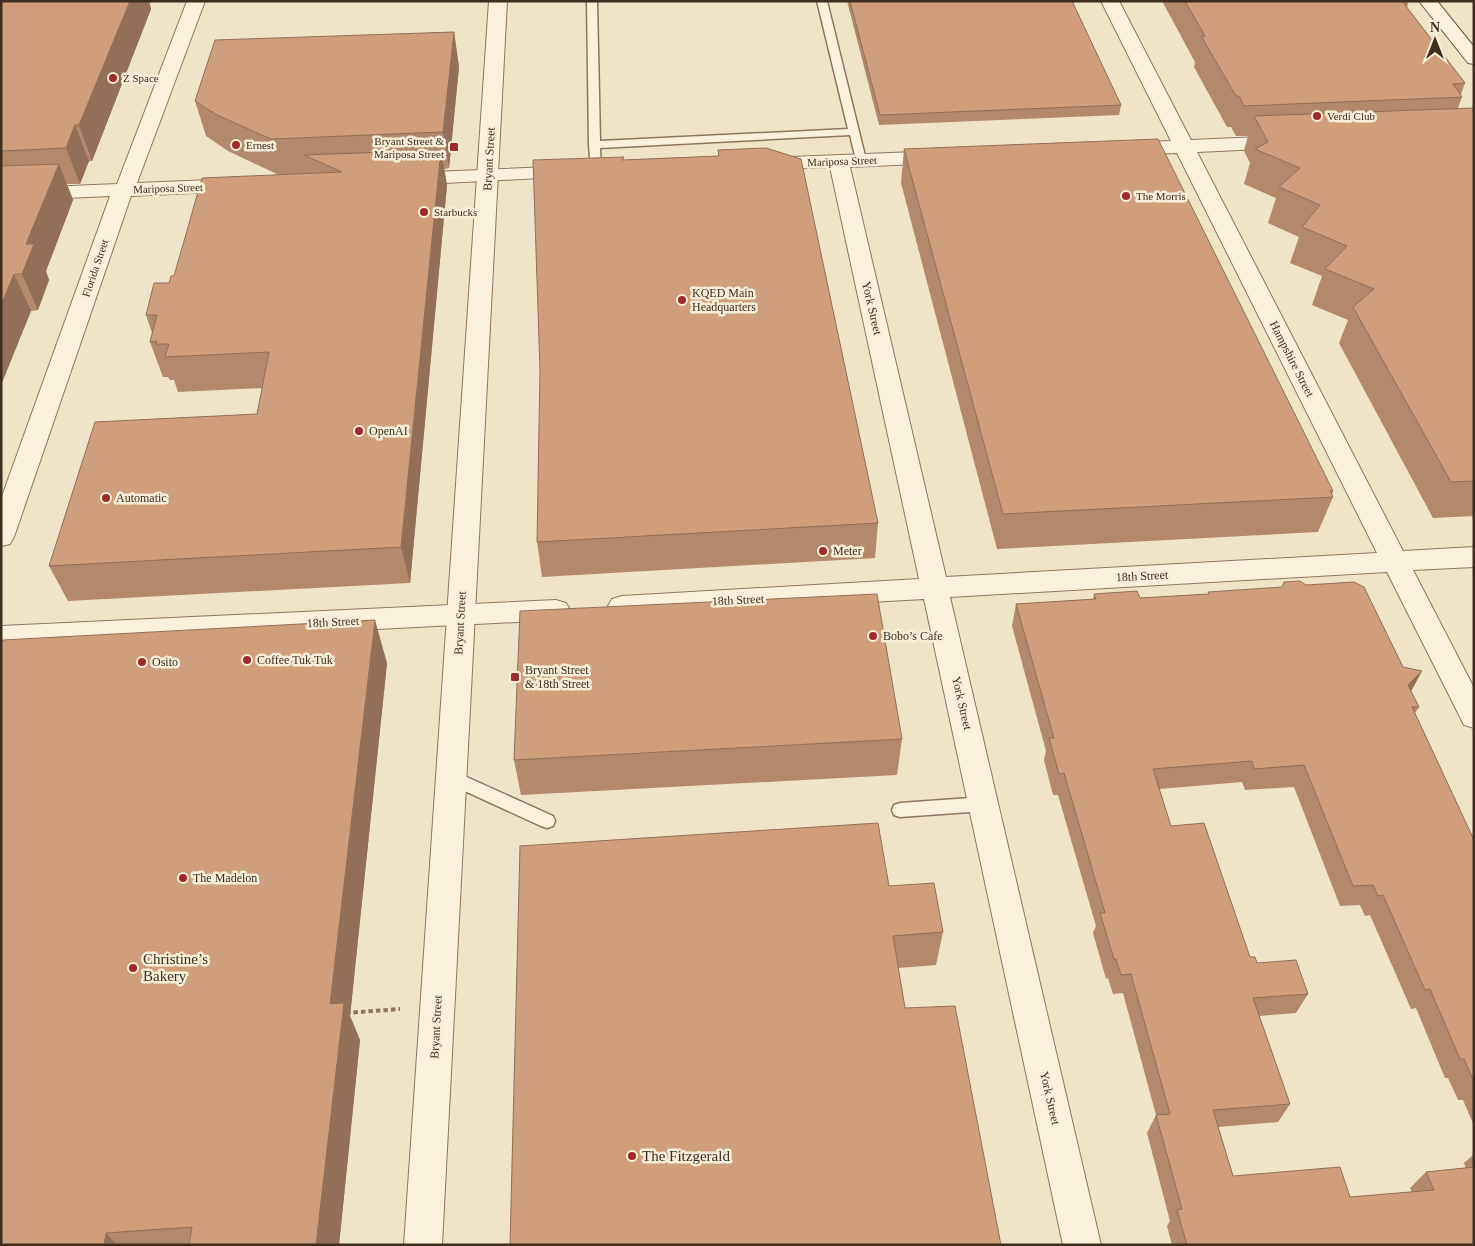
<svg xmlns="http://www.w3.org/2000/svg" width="1475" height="1246" font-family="Georgia,serif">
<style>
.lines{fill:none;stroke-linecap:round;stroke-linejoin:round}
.service-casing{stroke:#8d765c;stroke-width:3}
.minor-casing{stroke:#8d765c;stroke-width:2}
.tertiary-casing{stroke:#8d765c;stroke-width:2}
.secondary-casing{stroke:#6f573f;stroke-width:2}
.path{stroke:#8d765c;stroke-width:4;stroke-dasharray:4.5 3;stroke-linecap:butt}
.service{fill:#faf1dc;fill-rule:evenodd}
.minor{fill:#faf1dc;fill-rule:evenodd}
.tertiary{fill:#faf1dc;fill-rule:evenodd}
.secondary{fill:#faf1dc;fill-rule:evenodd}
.wall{fill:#b2896c}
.shaded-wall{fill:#916f58}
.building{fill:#cf9f7d;stroke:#916f58}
.poi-dot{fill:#9e2a2b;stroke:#f7eed8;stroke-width:2}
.labels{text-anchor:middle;stroke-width:5;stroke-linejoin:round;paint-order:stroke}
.far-poi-label{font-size:11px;fill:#3d2e20;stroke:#f7eed8;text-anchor:start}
.far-street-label{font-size:11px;fill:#3d2e20;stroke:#f7eed8}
.street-label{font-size:12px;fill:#3d2e20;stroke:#f7eed8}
.poi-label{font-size:12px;fill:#3d2e20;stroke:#f7eed8;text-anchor:start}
.near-poi-label{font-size:15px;fill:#3d2e20;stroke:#f7eed8;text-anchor:start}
</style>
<rect width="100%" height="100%" fill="#f0e4c8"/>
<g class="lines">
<!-- service casing -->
<g class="service-casing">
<path id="service" d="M587 1H597L600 141 848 129 817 1H827L866 160 861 163 856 160 850 135 600 148 601 171 599 173H591L589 145Z
M451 770 553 816 555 821 553 826 547 828 541 826 445 782 443 777 445 772Z
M984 797 990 799 992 804 990 809 984 811 900 817 894 815 892 810 894 805 900 803Z"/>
</g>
<!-- minor casing -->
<g class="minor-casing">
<path id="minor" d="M187 1H205L137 183 236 179 243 181 246 185 243 189 236 191 131 196 14 537 10 544 1 546V499L110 196 1 201V189L117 184Z
M1101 1H1119L1191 140 1282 136 1289 138 1292 142 1289 146 1282 148 1197 152 1403 551 1474 547V567L1413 570 1474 688V728L1464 725 1387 572 950 597 1101 1245H1063L924 599 622 616 612 613 608 606 612 599 622 596 919 579 830 167 766 170 759 168 756 164 759 160 766 158 940 151 947 153 950 157 947 161 940 163 850 167 946 577 1377 553 1177 153 1126 155 1119 153 1116 149 1119 145 1126 143 1171 141Z
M571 166 578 168 581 172 578 176 409 185 402 183 399 179 402 175 409 173Z
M556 600 566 603 570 610 566 617 556 620 1 648V626Z"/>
</g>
<!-- tertiary casing -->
<g class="tertiary-casing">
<path id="tertiary" d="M489 1H507L442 1245H404Z"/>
</g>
<!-- secondary casing -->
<g class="secondary-casing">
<path id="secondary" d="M1419 1H1437L1474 47V64L1468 63Z"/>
</g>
<!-- path -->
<path class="path" d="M346 1013 400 1009"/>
<!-- service -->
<use href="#service" class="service"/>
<!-- minor -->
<use href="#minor" class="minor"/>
<!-- tertiary -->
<use href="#tertiary" class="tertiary"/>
<!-- secondary -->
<use href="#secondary" class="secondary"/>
</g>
<!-- wall -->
<path class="wall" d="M1 1H149L151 9 92 161H89L80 184H67L73 200 46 271 49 280 38 310 31 311 1 385Z
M847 1H1072L1121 105 1119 115 879 125Z
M1162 1H1409L1407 7 1465 83 1461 94 1462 97 1458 108H1474V516L1433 518 1339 343 1348 320 1312 305 1322 276 1290 263 1299 237 1268 223 1276 198 1244 184 1250 163 1244 151 1248 136H1236L1231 127H1227L1200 78 1194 67 1195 62Z
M454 32 459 67 449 168 444 169 447 185 410 583 68 601 49 566 257 414 262 388 178 392 174 380H170L168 377H163L150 342 152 333 146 315 174 276 279 175 228 151 206 136 195 101Z
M904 149 1333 491 1332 495 1333 497 1318 532 997 549 901 183Z
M718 150 878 523 875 558 542 577 537 542 624 157V160L719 156Z
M1208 592 1403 667 1422 671 1411 691 1419 707 1415 713 1474 840V1126L1463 1100H1458L1448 1078H1445L1416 1008 1411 1009 1370 915 1365 916 1360 905 1340 906 1294 787 1245 790 1242 782 1159 789 1171 826 1250 957 1257 963 1308 994 1296 1013 1259 1016 1290 1104 1278 1122 1218 1127 1233 1176 1350 1197 1412 1192 1410 1188 1426 1172 1466 1168 1464 1163 1474 1154V1245H1172L1167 1226 1170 1221 1147 1133 1156 1115 1123 993 1113 994 1108 978 1106 979 1093 933 1096 926 1058 795H1053L1044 760 1046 751 1012 626 1016 604 1093 599 1094 594 1140 598 1208 594Z
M387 663 350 1016 360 1040 339 1245H1Z
M902 739 897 775 521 795 514 760Z
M889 886 943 932 936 965 898 968 510 1245Z"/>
<!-- shaded-wall -->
<path class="shaded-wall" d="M130 1H149L151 9 92 161 79 125Z
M454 32 459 67 449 168 443 132Z
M75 125 89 161 80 184 66 148Z
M441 150 447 185 410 583 401 547Z
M59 164 73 200 46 271 49 280 38 310 22 274 26 244Z
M14 274 31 311 1 385V305Z
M375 620 387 663 350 1016 360 1040 339 1245H316L330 1004Z
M1422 671 1410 693 1408 685Z
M106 1233 117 1245H104Z"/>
<!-- building -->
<path class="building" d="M1 1H130L79 125H75L66 148 1 151Z
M850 1H1072L1121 105 880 115Z
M1185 1H1402L1465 83 1453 84 1462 97 1244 106 1239 96H1236L1208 48 1202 37 1205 36Z
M454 32 443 132 271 139 217 115 195 101 215 40Z
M1474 108V481L1451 482 1353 307 1374 289 1325 269 1347 246 1302 227 1320 205 1279 187 1300 168 1255 149 1268 142 1254 116Z
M1158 139 1333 491H1330L1333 497 1003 514 904 149Z
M766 148 801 159 878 523 537 542 540 370 533 160 624 157 622 160 719 156 718 150Z
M441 150 401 547 49 566 95 422 257 414 269 352 165 357 169 344H156L157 341 150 342 157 315H146L154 283H169L171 276H174L202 178 342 172 304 155Z
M59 164 26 244H34L22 274H14L1 305V166Z
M1300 581 1306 585 1354 582 1364 587 1403 667 1422 671 1408 685 1419 707H1412L1474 840V1082L1464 1059H1460L1430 989 1425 990 1383 895 1378 896 1373 885 1353 886 1304 765 1254 769 1252 761 1153 769 1171 826 1204 823 1250 957H1255L1257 963 1296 960 1308 994 1253 998 1290 1104 1213 1110 1233 1176 1340 1167 1350 1197 1434 1190 1426 1172 1474 1167V1245H1187L1177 1210 1182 1209 1156 1115 1170 1114 1131 974 1121 975 1116 959H1114L1100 913H1105L1064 773 1059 774 1049 738H1054L1016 604 1096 599 1094 594 1137 591 1140 598 1209 594 1208 592 1282 587 1284 582Z
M877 594 902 739 514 760 520 611Z
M375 620 330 1004 344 1003 316 1245H189L192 1227 106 1233 104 1245H1V645L3 640Z
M878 823 889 886 934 883 943 932 893 936 905 1008 955 1006 1001 1245H510L520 846Z"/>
<!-- markers -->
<g class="poi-dot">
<circle cx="113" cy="78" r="5"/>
<circle cx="1317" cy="116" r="5"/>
<circle cx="236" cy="145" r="5"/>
<rect x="449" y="142" width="10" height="10" rx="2.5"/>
<circle cx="1126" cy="196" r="5"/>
<circle cx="424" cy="212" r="5"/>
<circle cx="682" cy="300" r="5"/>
<circle cx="359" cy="431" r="5"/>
<circle cx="106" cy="498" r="5"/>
<circle cx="823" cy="551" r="5"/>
<circle cx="873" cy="636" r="5"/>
<circle cx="247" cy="660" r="5"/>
<circle cx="142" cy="662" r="5"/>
<rect x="510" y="672" width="10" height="10" rx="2.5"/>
<circle cx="183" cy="878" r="5"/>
<circle cx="133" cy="968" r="5"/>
<circle cx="632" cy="1156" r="5"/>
</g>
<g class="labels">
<!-- far-poi labels -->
<g class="far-poi-label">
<text x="123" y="82">Z Space</text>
<text x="1327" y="120">Verdi Club</text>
<text x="444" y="145" text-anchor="end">Bryant Street &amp;<tspan x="444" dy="13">Mariposa Street</tspan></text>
<text x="246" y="149">Ernest</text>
<text x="1136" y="200">The Morris</text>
<text x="434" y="216">Starbucks</text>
</g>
<!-- far-street labels -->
<g class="far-street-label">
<text transform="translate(842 161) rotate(-2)" y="4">Mariposa Street</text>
<text transform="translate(168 188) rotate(-2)" y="4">Mariposa Street</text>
<text transform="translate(95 268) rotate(-71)" y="4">Florida Street</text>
</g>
<!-- street labels -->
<g class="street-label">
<text transform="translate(489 159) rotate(-87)" y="4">Bryant Street</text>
<text transform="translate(872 308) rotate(77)" y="4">York Street</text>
<text transform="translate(1292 359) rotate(63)" y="4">Hampshire Street</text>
<text transform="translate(1142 576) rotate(-3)" y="4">18th Street</text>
<text transform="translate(738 600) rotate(-3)" y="4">18th Street</text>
<text transform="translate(333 622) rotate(-3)" y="4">18th Street</text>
<text transform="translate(460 623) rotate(-87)" y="4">Bryant Street</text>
<text transform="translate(962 703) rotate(77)" y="4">York Street</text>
<text transform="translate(436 1027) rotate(-87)" y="4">Bryant Street</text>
<text transform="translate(1050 1098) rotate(77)" y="4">York Street</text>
</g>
<!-- poi labels -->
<g class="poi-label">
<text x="692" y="297">KQED Main<tspan x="692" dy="14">Headquarters</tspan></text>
<text x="369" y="435">OpenAI</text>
<text x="116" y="502">Automatic</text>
<text x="833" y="555">Meter</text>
<text x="883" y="640">Bobo’s Cafe</text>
<text x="257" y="664">Coffee Tuk Tuk</text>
<text x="152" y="666">Osito</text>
<text x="525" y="674">Bryant Street<tspan x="525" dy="14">&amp; 18th Street</tspan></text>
<text x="193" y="882">The Madelon</text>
</g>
<!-- near-poi labels -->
<g class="near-poi-label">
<text x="143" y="964">Christine’s<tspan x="143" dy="17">Bakery</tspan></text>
<text x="642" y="1161">The Fitzgerald</text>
</g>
</g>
<!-- border -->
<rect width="1475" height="1246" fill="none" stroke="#3d2e20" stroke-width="5"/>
<!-- north arrow -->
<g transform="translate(1435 40)" stroke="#f7eed8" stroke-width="4" paint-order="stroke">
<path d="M0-4L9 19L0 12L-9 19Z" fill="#3d2e20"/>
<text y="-8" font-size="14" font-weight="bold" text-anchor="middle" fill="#3d2e20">N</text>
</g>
</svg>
